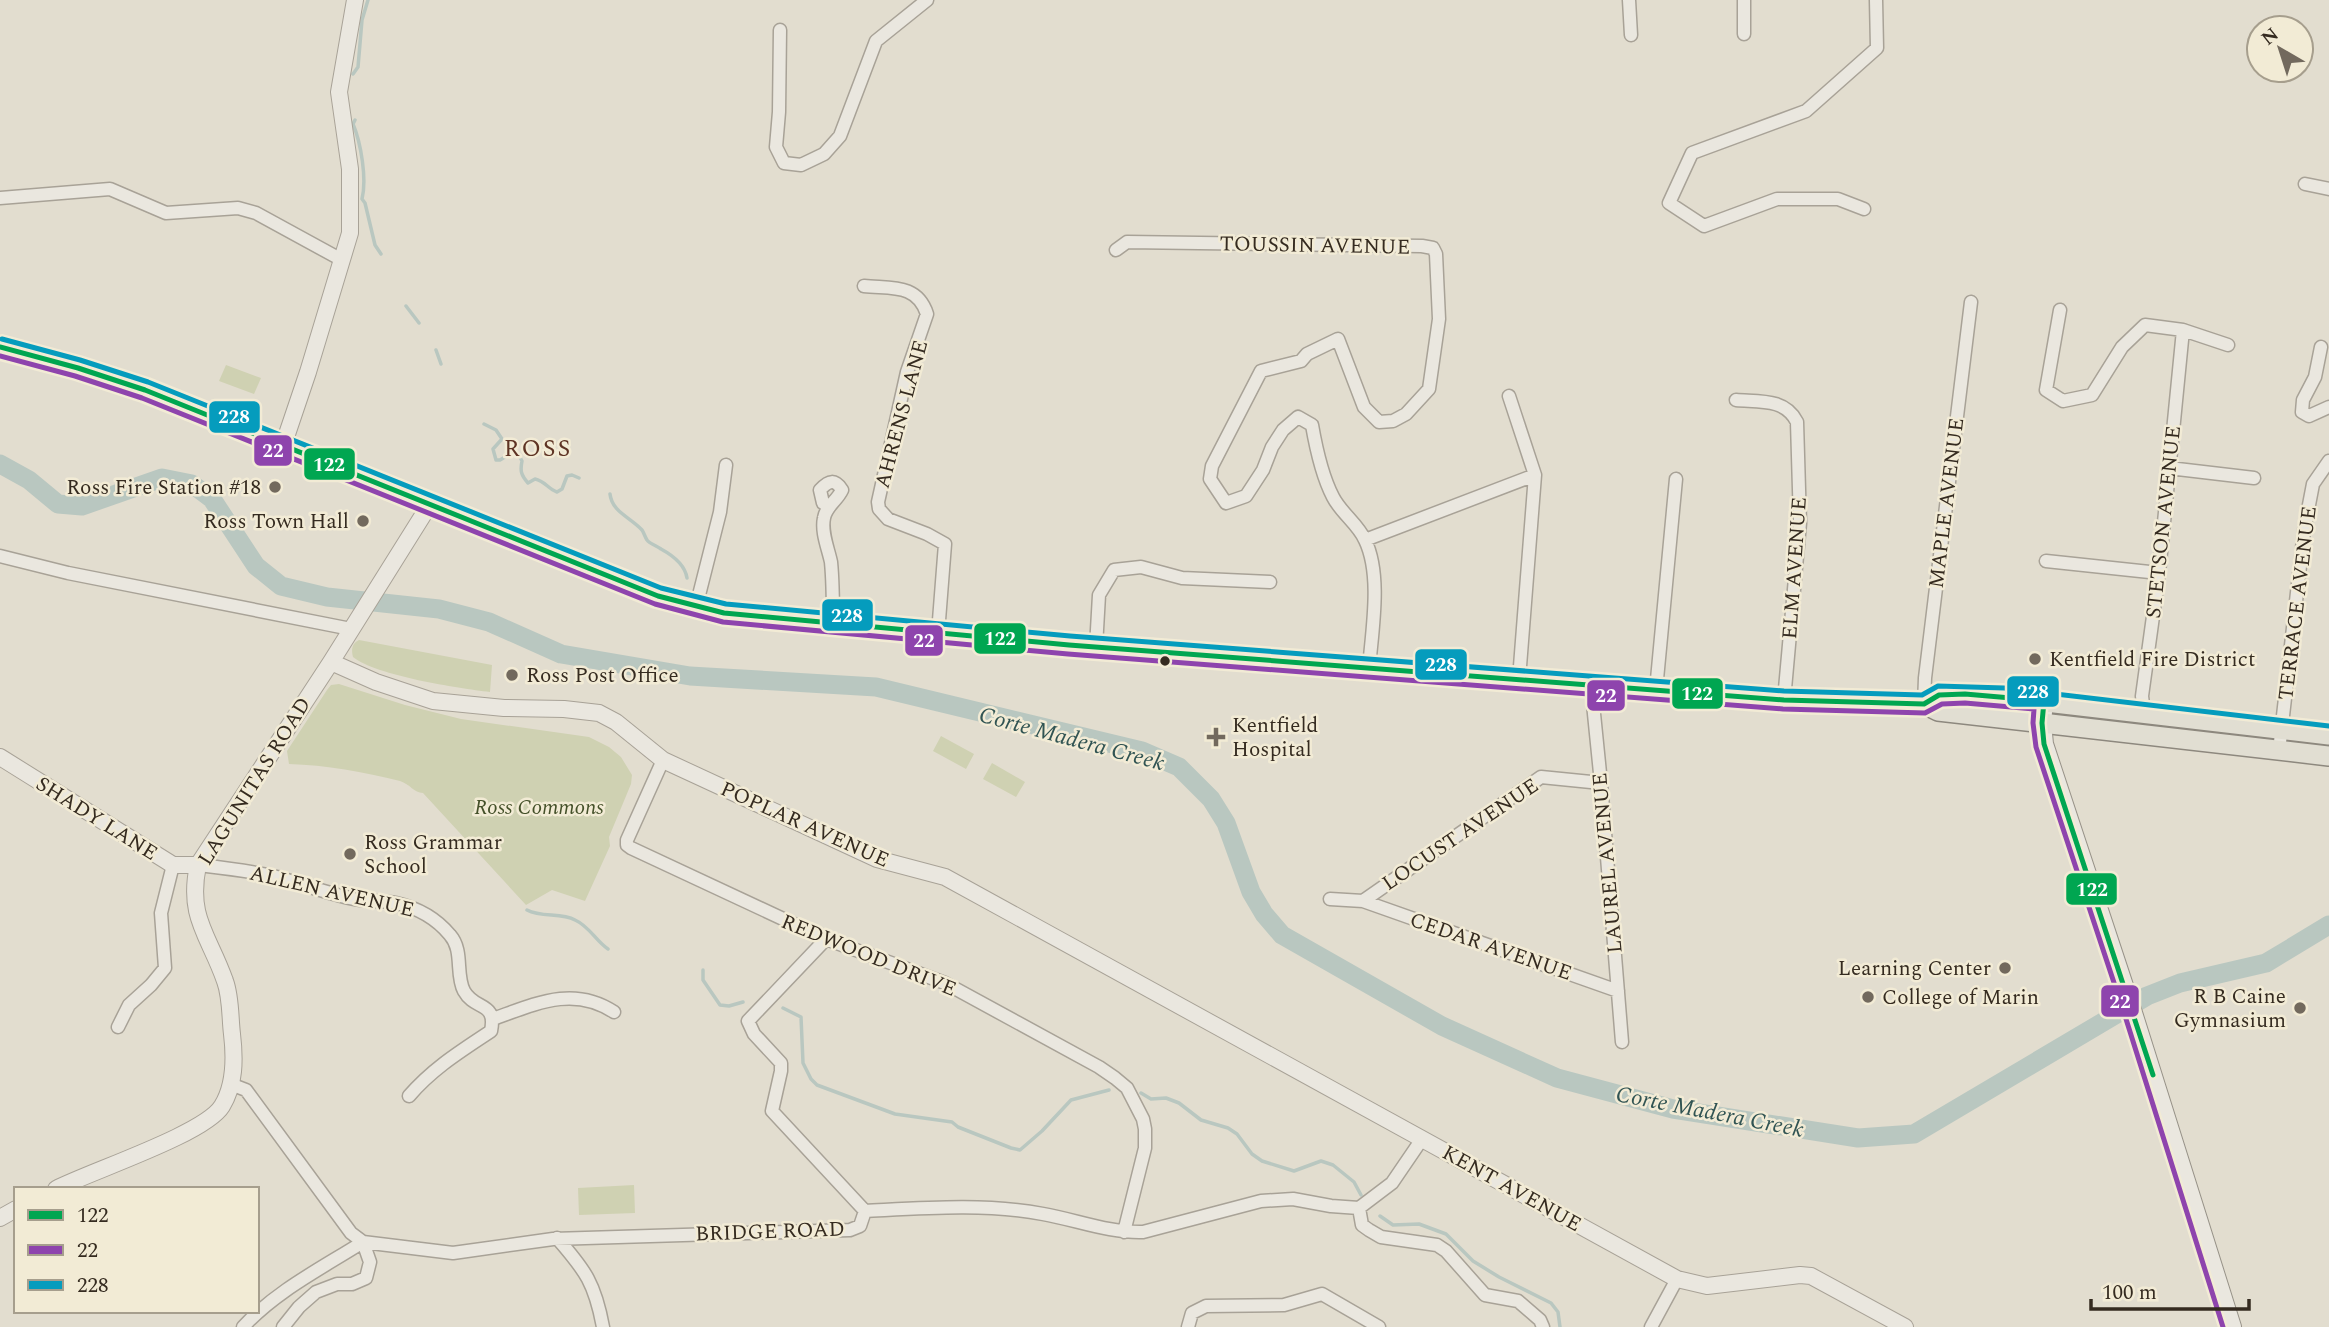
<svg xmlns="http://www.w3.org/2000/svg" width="2329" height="1327" font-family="Spectral,serif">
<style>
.green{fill:#cfd1b2}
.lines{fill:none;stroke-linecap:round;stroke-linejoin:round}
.stream{stroke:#b9c7c0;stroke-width:3.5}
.river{stroke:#b9c7c0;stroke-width:19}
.minor-casing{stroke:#a8a297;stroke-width:15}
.tertiary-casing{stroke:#a8a297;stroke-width:18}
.secondary-casing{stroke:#979288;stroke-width:20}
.primary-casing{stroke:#8d887e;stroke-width:22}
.minor{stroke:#eae7df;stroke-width:12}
.tertiary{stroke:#eae7df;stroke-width:16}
.secondary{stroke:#eae7df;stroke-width:18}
.primary{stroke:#e1ded2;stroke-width:19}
.bus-1-casing{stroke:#f2ebd5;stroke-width:10}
.bus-2-casing{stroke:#f2ebd5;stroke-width:10}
.bus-3-casing{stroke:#f2ebd5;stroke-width:10}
.bus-1{stroke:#00a651;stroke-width:5}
.bus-2{stroke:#8e44ad;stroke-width:5}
.bus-3{stroke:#059cbd;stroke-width:5}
.poi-dot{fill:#72695d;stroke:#f2ebd5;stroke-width:2.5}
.bus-dot{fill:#352b20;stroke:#f2ebd5;stroke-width:2.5}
.labels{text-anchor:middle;stroke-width:5;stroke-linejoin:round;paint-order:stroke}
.street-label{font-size:21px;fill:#352b20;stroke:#f2ebd5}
.poi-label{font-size:21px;fill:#352b20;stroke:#f2ebd5;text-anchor:start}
.park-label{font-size:21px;font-style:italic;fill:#445029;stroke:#f2ebd5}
.water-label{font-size:23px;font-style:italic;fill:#315453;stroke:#f2ebd5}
.quarter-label{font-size:24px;letter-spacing:2px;fill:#5e3324;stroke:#f2ebd5}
.line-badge{stroke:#f2ebd5;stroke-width:2.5}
.badge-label{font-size:19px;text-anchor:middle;font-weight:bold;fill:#fff}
</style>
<rect width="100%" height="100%" fill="#e2ddcf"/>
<!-- green -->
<path class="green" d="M226 365 261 378 254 394 219 381Z
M359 640 492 665 490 692C458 688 377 676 353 657 351 650 352 643 359 640Z
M339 684 405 705 461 719 589 737 609 747 621 757 632 775 631 784 609 837 610 846 585 901 552 890 526 905 423 793C414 793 410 784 400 781 364 772 326 765 289 764L287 751 327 690 331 685Z
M941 736 974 754 966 769 933 751Z
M992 763 1025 782 1016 797 983 779Z
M634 1185 635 1213 579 1215 578 1188Z"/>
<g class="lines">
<!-- stream -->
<path class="stream" d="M353 74 358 67 362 20 368 0
M355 120 353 124C361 143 367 179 362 199L365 203 375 245 381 254
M406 306 419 323
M436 350 441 364
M484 424 496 430 502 439 493 449 496 460H500L513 452H517L522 461C520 471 521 475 528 483L535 479C545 481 548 489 557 492L562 489 567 476 572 475 579 478
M610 494C612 512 630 517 642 530 644 533 645 537 647 540 650 544 657 546 661 549 672 555 685 565 687 578
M527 910C542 918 561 912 575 920 589 926 596 941 608 949
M703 970V980L720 1005 729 1006 743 1002
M783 1008 801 1017 803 1063 811 1079 817 1085 895 1114 952 1122 958 1127 1011 1148 1020 1150 1042 1131 1071 1100 1109 1090
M1141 1093 1151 1099 1166 1098 1179 1103 1201 1120 1228 1128 1237 1134 1252 1154 1262 1161 1294 1171 1321 1161 1333 1165 1354 1182 1361 1195
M1380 1216 1393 1225 1419 1224 1446 1234 1473 1261 1499 1277 1551 1303 1558 1312 1560 1327"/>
<!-- river -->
<path class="river" d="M0 464 29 480 58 504 82 506 162 478 192 484 212 499 256 566 281 586 327 597 439 609 489 622 561 654 690 676 876 687 1142 751 1179 767 1211 799 1226 823 1251 892 1264 914 1282 935 1442 1026 1557 1078 1673 1109 1858 1138 1914 1134 2147 996 2180 983 2266 963 2329 925"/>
<!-- minor casing -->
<g class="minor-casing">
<path id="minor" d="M1629 0 1631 35
M1744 0V34
M780 30 779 112 776 147 784 163 801 165 824 154 840 136 876 41 927 0
M2305 184 2329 189
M0 198 110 189 166 213 238 208 256 213 342 260
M1864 209 1838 199H1777L1704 226 1669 203 1692 153 1806 111 1877 48 1876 0
M1116 250 1127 242 1422 246 1433 248 1436 254 1439 319 1429 389 1406 414 1393 421 1379 422 1364 407 1338 339 1307 354 1301 361 1261 371 1212 466 1210 479 1226 503 1246 496 1263 470 1272 447 1283 430 1298 417 1312 425C1316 448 1322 476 1333 497 1341 513 1358 524 1365 540 1382 575 1372 630 1369 668
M864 286C890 289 917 283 927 314L907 372 878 502 879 509 888 519 927 534 945 544 938 633
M2060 310 2046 390 2063 401 2092 395 2122 347 2145 325 2183 330 2228 345
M2321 347 2315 377 2303 400 2302 412 2309 416 2329 407
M1509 396 1535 475 1519 679
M1736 400C1759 402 1785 398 1797 422L1800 523 1784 700
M2169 468 2254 478
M829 506 823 503 820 490C829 480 835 479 842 490 837 501 826 506 824 518 821 532 828 548 831 562 833 582 833 603 833 623
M1365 540 1535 475
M0 556 68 573 351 629
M2046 561 2159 573
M696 607 720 512 726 465
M1096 647 1099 595 1114 570 1141 567 1182 578 1270 582
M1591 684 1601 783 1622 1042
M1656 690 1676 479
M1924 704 1925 678 1971 302
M2144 713 2142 696 2159 573 2183 330
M2279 751 2304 531 2313 484 2329 461
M663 760 627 840V845L631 848 826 939 945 983 1099 1067 1115 1078 1127 1088 1143 1119 1145 1129V1148L1124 1232
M198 865C224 868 251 871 277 877 301 884 325 892 349 898 364 902 381 900 396 903 418 908 436 918 450 935 464 951 455 974 464 991 475 1011 497 1001 491 1031 461 1051 433 1068 409 1096
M1330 899 1363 901 1618 991
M1363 901 1541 777 1601 783
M826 939 748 1021 754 1034 781 1063V1071L772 1111 865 1211
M493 1019C535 1004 573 985 614 1012
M118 1027 129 1005 151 985 165 968 161 913 173 865
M233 1085 246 1090 351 1233 363 1242
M1359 1208 1362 1225 1369 1230 1381 1237 1437 1245 1446 1251 1485 1295 1518 1301 1540 1320 1543 1327
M557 1238C586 1271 595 1284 603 1327
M363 1242 453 1253 553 1239 850 1230 860 1226 865 1211C924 1208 984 1203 1043 1214 1077 1220 1109 1233 1143 1232L1261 1201 1293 1199 1331 1206 1359 1208 1392 1183 1422 1139
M243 1327C276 1291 322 1268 363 1242
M283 1327 299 1307 316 1292 337 1284H352L366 1278 370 1262 363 1242
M1188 1327 1192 1313 1206 1306 1284 1305 1322 1294 1379 1327
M1651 1327 1677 1279"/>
</g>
<!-- tertiary casing -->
<g class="tertiary-casing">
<path id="tertiary" d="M283 446 308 372 350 233V169L339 92 355 0
M331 662 376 682 433 701 504 708 564 709 599 713 616 722 663 760 877 859 945 877 1677 1279 1707 1286 1800 1275 1811 1276 1905 1327
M0 757 173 865H198
M56 1189C91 1171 205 1134 222 1106 235 1085 235 1059 232 1034 230 1018 231 997 225 981 209 935 187 918 198 865L331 662 430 504
M0 1218 16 1209"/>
</g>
<!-- secondary casing -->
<g class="secondary-casing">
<path id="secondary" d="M2044 701 2042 723 2044 744 2134 1016 2232 1327"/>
</g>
<!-- primary casing -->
<g class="primary-casing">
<path id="primary" d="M0 347 78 368 145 390 658 596 724 613 1069 645 1784 700 1924 704 1938 711 2329 756
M1924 704 1939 695 2003 697 2329 735"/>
</g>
<!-- minor -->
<use href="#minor" class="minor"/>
<!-- tertiary -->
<use href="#tertiary" class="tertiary"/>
<!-- secondary -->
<use href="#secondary" class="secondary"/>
<!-- primary -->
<use href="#primary" class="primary"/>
<!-- bus-1 casing -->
<g class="bus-1-casing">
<path id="bus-1" d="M0 347 78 368 145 390 658 596 724 613 1069 645 1784 700 1924 704 1939 695 1965 694 2044 701
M2044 701 2042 723 2044 744 2153 1075"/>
</g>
<!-- bus-2 casing -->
<g class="bus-2-casing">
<path id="bus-2" d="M0 356 75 376 142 398 655 604 723 622 1068 654 1783 709 1925 713 1942 704 1965 703 2034 709 2033 723 2036 747 2126 1019 2223 1327"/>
</g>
<!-- bus-3 casing -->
<g class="bus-3-casing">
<path id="bus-3" d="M2 339 80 360 148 382 661 588 726 604 1070 636 1784 691 1922 695 1938 686 2004 688 2329 726"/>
</g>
<!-- bus-1 -->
<use href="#bus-1" class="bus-1"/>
<!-- bus-2 -->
<use href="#bus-2" class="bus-2"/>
<!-- bus-3 -->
<use href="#bus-3" class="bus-3"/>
</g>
<!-- markers -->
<g class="poi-dot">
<circle cx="275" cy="487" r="7"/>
<circle cx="363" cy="521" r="7"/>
<circle cx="2035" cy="659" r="7"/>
<circle cx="512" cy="675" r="7"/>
<path d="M1212.5 726.5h7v7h7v7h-7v7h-7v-7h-7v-7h7z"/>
<circle cx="350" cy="854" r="7"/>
<circle cx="2005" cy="968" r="7"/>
<circle cx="1868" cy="997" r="7"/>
<circle cx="2300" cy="1008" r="7"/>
</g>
<circle class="bus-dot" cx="1165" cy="661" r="6"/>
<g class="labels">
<!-- street labels -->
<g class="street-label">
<text transform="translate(1315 245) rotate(1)" y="7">TOUSSIN AVENUE</text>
<text transform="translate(901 414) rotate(-75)" y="7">AHRENS LANE</text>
<text transform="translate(1946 503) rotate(-83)" y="7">MAPLE AVENUE</text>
<text transform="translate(2163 522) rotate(-84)" y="7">STETSON AVENUE</text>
<text transform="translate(1794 568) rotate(-86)" y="7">ELM AVENUE</text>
<text transform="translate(2297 603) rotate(-83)" y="7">TERRACE AVENUE</text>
<text transform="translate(254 781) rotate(-58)" y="7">LAGUNITAS ROAD</text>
<text transform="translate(97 818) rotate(32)" y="7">SHADY LANE</text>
<text transform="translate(805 824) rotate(24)" y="7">POPLAR AVENUE</text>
<text transform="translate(1460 834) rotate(-34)" y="7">LOCUST AVENUE</text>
<text transform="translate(1607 863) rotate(-95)" y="7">LAUREL AVENUE</text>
<text transform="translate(332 891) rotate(13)" y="7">ALLEN AVENUE</text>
<text transform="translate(1491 946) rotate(19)" y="7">CEDAR AVENUE</text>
<text transform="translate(869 955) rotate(22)" y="7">REDWOOD DRIVE</text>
<text transform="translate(1512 1188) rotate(29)" y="7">KENT AVENUE</text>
<text transform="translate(770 1231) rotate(-2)" y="7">BRIDGE ROAD</text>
</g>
<!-- poi labels -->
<g class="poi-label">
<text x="261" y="494" text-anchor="end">Ross Fire Station #18</text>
<text x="349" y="528" text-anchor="end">Ross Town Hall</text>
<text x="2049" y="666">Kentfield Fire District</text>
<text x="526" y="682">Ross Post Office</text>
<text x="1232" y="732">Kentfield<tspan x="1232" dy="24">Hospital</tspan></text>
<text x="364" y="849">Ross Grammar<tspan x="364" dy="24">School</tspan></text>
<text x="1991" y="975" text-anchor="end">Learning Center</text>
<text x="2286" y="1003" text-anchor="end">R B Caine<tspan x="2286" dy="24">Gymnasium</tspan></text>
<text x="1882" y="1004">College of Marin</text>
</g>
<!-- park labels -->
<g class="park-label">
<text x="539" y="814">Ross Commons</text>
</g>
<!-- water labels -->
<g class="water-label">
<text transform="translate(1072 738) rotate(15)" y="8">Corte Madera Creek</text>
<text transform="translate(1710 1111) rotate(11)" y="8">Corte Madera Creek</text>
</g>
<!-- quarter labels -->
<g class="quarter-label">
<text x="538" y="456">ROSS</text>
</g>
</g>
<g class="line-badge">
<rect x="208" y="400" width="53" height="34" rx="7" fill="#059cbd"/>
<rect x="253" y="434" width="40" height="33" rx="7" fill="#8e44ad"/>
<rect x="303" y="447" width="53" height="34" rx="7" fill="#00a651"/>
<rect x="821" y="598" width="53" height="34" rx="7" fill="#059cbd"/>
<rect x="973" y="622" width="54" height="33" rx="7" fill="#00a651"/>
<rect x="904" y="624" width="40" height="33" rx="7" fill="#8e44ad"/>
<rect x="1414" y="648" width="54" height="33" rx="7" fill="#059cbd"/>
<rect x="2006" y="675" width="54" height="33" rx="7" fill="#059cbd"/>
<rect x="1671" y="677" width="53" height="33" rx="7" fill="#00a651"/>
<rect x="1586" y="679" width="40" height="33" rx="7" fill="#8e44ad"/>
<rect x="2065" y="872" width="53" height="34" rx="7" fill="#00a651"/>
<rect x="2100" y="984" width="40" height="34" rx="7" fill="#8e44ad"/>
</g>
<g class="badge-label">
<text x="234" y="423">228</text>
<text x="273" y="457">22</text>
<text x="329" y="471">122</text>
<text x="847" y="622">228</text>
<text x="1000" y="645">122</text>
<text x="924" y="647">22</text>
<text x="1441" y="671">228</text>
<text x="2033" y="698">228</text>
<text x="1697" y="700">122</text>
<text x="1606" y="702">22</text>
<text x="2092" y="896">122</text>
<text x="2120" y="1008">22</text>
</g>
<!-- legend -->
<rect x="14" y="1187" width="245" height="126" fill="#f2ebd5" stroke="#a69e8d" stroke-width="2"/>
<rect x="28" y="1210" width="35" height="10" fill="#00a651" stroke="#a69e8d" stroke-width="2"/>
<text x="77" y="1222" font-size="21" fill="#352b20">122</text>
<rect x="28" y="1245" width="35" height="10" fill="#8e44ad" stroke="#a69e8d" stroke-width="2"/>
<text x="77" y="1257" font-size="21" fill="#352b20">22</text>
<rect x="28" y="1280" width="35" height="10" fill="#059cbd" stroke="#a69e8d" stroke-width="2"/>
<text x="77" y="1292" font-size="21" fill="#352b20">228</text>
<!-- north arrow -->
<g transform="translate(2280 49) rotate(321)"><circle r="33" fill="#f2ebd5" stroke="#a69e8d" stroke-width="2"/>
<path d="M0-5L12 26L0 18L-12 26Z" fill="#72695d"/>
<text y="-10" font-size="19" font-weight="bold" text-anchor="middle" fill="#352b20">N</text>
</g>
<!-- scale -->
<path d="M2091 1299v10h158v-10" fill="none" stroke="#352b20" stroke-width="3.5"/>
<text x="2102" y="1299" font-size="21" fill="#352b20" stroke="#f2ebd5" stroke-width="5" paint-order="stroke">100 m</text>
</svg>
